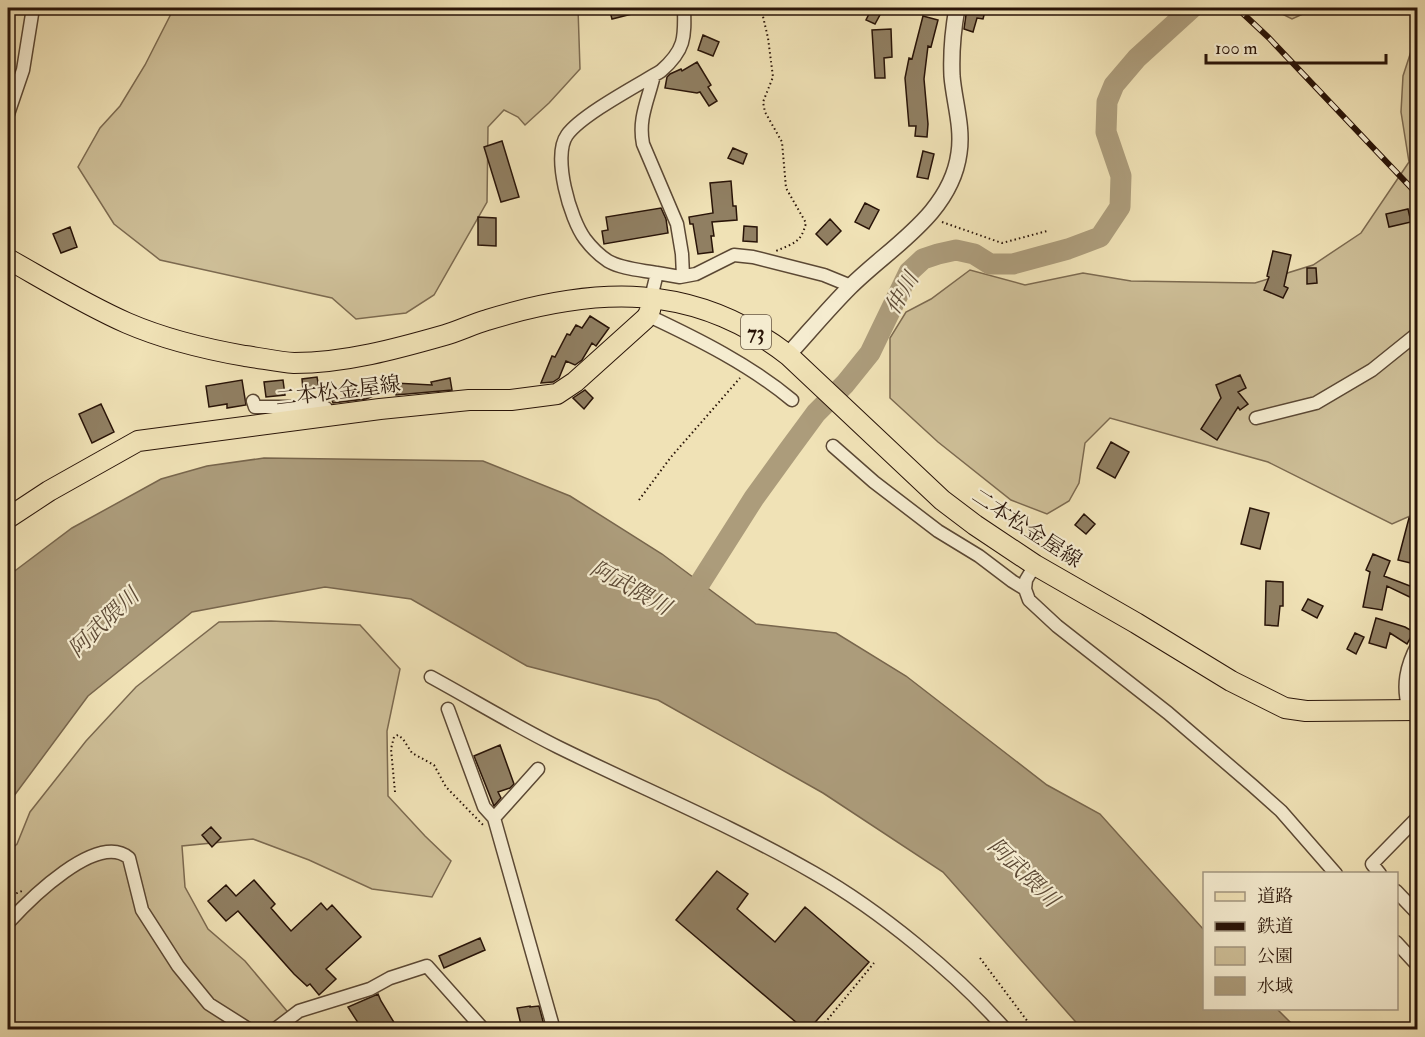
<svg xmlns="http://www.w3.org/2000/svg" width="1425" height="1037" font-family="'IM FELL Double Pica','Noto Serif JP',serif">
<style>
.green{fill:#cebf98;stroke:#7c6a50;stroke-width:1.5}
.water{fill:#ac9c7b;stroke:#78664d;stroke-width:1.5}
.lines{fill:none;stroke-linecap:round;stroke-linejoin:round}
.river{stroke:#ac9c7b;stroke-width:21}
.building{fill:#907f62;stroke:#291408;stroke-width:1.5}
.minor-casing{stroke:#5b4834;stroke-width:15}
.tertiary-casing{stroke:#5b4834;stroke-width:18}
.primary-casing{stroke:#291408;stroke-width:22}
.path{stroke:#291408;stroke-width:2;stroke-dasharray:1.5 3;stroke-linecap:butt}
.minor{stroke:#f5ecd0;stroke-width:12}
.tertiary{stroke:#f5ecd0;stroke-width:15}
.primary{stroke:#f0e2b6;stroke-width:20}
.rail-casing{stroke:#291408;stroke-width:6}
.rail{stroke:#f5ecd0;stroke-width:4;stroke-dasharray:11;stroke-linecap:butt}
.labels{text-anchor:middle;stroke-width:4.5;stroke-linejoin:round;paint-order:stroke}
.shield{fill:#f5ecd0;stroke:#654;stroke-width:1.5}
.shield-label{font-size:20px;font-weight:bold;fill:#291408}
.street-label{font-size:21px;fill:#291408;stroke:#f5ecd0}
.water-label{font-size:22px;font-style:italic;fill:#5d4a36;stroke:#f5ecd0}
</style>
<rect width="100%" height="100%" fill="#f0e2b6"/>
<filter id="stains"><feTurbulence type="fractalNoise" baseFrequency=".00333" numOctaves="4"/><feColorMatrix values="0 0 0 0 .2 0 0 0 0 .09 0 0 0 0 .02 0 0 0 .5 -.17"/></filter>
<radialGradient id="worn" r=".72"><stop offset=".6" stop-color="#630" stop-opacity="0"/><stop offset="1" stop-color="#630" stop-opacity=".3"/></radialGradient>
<!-- green -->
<path class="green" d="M174 8H578L580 69 549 103 525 125 518 117 504 110 488 127 487 202 434 295 406 313 356 319 332 298 160 260 114 224 78 167 100 128 120 106 145 65Z
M1270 8H1316L1292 19Z
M1417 33V513L1392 524 1268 462 1110 418 1085 443 1079 483 1069 501 1047 514 1011 500 938 442 890 398V338L906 312 931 299 970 270 1025 285 1083 273 1131 281 1255 283 1313 265 1361 233 1409 162 1401 112 1403 76Z
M271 621 360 625 400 669 387 731 388 796 425 836 451 861 432 897 372 889 309 860 253 839 182 846 185 887 208 929 245 961 302 1029 8 1030V852L17 844 30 812 86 741 136 687 219 622Z"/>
<!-- water -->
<path class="water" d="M264 458 483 461 570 496 662 554 756 624 836 633 906 676 1047 785 1100 814 1204 930V1008L1277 1009 1297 1029H1082L943 872 823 793 658 700 527 666 411 599 325 587 192 612 88 696 8 804V576L72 528 161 479 207 466Z"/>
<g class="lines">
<!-- river -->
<path class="river" d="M686 605 754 498 788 451 816 413 845 384 870 353 909 272 923 259 938 254 956 250 974 254 990 264H1013L1068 249 1100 237 1120 207 1121 176 1106 132 1107 102 1114 85 1137 58 1192 8"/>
</g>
<!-- building -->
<path class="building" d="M609 8H644V11L612 19Z
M872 8 881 13 875 24 866 20Z
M967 8H986L983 19 977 18 973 32 964 29Z
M923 16 938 20 931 47 928 46 924 79 928 124 927 137 915 136 916 126H909L905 78 909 58 912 59Z
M891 29 892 57 884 58 885 78H875L872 30Z
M703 35 719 42 713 56 698 50Z
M697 62 711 85 708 87 717 101 709 106 700 92 697 93 665 88 667 77 670 74 681 69 682 71Z
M502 141 519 197 501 202 484 147Z
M733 148 747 154 743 164 728 158Z
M923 151 934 154 928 179 917 177Z
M731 181 733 206H736L737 220 712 222 714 236H711L713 252 698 254 693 224H690L689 217 713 213 710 183Z
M865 203 879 210 869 229 855 222Z
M661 208 666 219 668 233 604 244 602 231 608 230 606 217Z
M1408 209 1411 222 1389 227 1386 214Z
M478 217 496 218V246L478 245Z
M830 219 841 231 827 245 816 234Z
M744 226 757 227V242L743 241Z
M70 227 77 247 61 253 53 234Z
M1273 251 1291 255 1284 286 1288 288 1283 298 1264 290 1269 277 1267 276Z
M1307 268H1316L1317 283 1307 284Z
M590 316 609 328 596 346 592 343 582 360 575 365 566 361 559 378 553 382 541 383 552 356 555 357 567 334 570 335 576 325 582 328Z
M1240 375 1246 388 1238 392 1248 404 1240 410 1238 407 1217 440 1201 429 1221 398 1216 385Z
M317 377 319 388 303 390 302 379Z
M450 378 452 390 396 395 395 383 432 385 431 382Z
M242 380 246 405 227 408V404L209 407 206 386Z
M283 380 285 395 266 397 264 382Z
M376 387 378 394 366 399 333 403 332 400Z
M585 390 593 398 584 409 573 398Z
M101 404 114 432 92 443 79 414Z
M1111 442 1129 452 1115 478 1097 468Z
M1250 508 1269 513 1260 549 1241 544Z
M1084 514 1095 524 1086 534 1075 525Z
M1409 518 1418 521V555L1415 564 1398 560Z
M1373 554 1390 561 1384 576 1418 589V601L1387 586 1382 610 1363 607 1370 572 1366 570Z
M1266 581 1283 582V606H1280L1278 626 1265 625Z
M1308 599 1323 606 1317 618 1302 610Z
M1376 618 1405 627 1414 632 1407 644 1390 633 1386 648 1369 643Z
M1355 633 1364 637 1356 654 1347 649Z
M500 745 514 784 510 788 498 792 501 798 494 806 474 756Z
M211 827 221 838 212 847 202 835Z
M717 871 748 894 737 909 775 942 805 907 869 962 809 1029H804L676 920Z
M254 880 275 904 271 908 291 931 321 903 327 910 332 905 361 937 326 969 336 979 319 995 310 984 307 986 294 974 238 911 226 921 208 901 226 885 236 896Z
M480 938 485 950 444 968 439 956Z
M378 994 381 1001 398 1029H362L348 1007Z
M530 1006V1007L539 1006 545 1029H522L517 1008Z"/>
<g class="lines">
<!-- minor casing -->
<g class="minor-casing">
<path id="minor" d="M654 75C648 101 638 118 643 144L677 224 682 254 683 276
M8 114 23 70 33 8
M657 273C641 270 622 269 608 261 599 255 591 247 585 239 570 219 552 156 567 135 581 115 638 85 661 71 685 50 685 38 684 8
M651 298 657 273 680 277 696 274 734 255 753 257 824 275 851 286
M649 316C698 339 750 365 792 400
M253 401 255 407H302L317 404 326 408 329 416
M1256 418 1316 403 1372 370 1418 333
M833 446 874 482 938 531 979 556 1012 581 1025 589
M1035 565 1026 580 1025 589 1029 600 1057 626 1168 713 1253 786 1281 811 1336 874
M431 677C473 700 514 725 558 747 643 789 731 825 814 873 879 910 956 973 1006 1030
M448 709 484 807 494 818
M1409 710C1402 686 1406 666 1418 644
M538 769 494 818 554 1030
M1380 874 1372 864 1418 817
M1396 891 1418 914
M8 923C28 901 97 831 129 858L142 910 178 966 209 1004 250 1030
M1396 942 1418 966
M274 1030 299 1011 370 989 390 978 427 966 484 1030"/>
</g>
<!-- tertiary casing -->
<g class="tertiary-casing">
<path id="tertiary" d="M788 355C809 332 828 309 850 287 890 247 951 214 959 153 963 127 954 101 952 76 951 53 953 30 957 8"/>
</g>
<!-- primary casing -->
<g class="primary-casing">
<path id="primary" d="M8 259C47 281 86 305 127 323 164 339 205 349 245 356 261 358 278 362 294 363 345 363 396 349 445 335 459 331 473 324 487 320 596 286 694 282 788 355L942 500 975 525 1035 565 1136 623 1231 681 1285 708 1306 711 1418 710
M8 518 49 491 138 441 380 409 469 400H511L557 394 575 382 645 319C651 313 651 306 651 298"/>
</g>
<!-- path -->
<path class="path" d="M761 8 768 38 773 77 763 102 765 112 782 142 786 188 806 223C801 243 794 243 776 251
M8 14 11 8
M942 222 1002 243 1047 231
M639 500 671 457 740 378
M395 792 391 749 394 737 398 735 403 739 412 753 434 765 446 787 484 826
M8 897 22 891
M980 958 1034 1030
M819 1030 874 963"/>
<!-- minor -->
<use href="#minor" class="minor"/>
<!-- tertiary -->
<use href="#tertiary" class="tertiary"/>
<!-- primary -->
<use href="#primary" class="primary"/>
<!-- rail casing -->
<g class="rail-casing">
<path id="rail" d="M1237 8 1269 38 1418 195"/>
</g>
<!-- rail -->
<use href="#rail" class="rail"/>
</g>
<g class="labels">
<!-- shield labels -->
<rect class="shield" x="741" y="315" width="30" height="34" rx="4.5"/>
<g class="shield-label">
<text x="756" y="339">73</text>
</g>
<!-- street labels -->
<g class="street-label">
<text transform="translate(338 391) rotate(-7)" y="7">二本松金屋線</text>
<text transform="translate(1027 528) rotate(33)" y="7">二本松金屋線</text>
</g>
<!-- water labels -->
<g class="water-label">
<text transform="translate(901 293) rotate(-60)" y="8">仲川</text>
<text transform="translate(631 587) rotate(29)" y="8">阿武隈川</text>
<text transform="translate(103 622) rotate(-44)" y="8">阿武隈川</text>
<text transform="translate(1024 872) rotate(44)" y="8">阿武隈川</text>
</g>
</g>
<!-- margin -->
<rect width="1425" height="1037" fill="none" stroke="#f0e2b6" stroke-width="30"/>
<rect x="9" y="9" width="1407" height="1019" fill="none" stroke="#291408" stroke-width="3"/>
<rect x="15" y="15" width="1395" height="1007" fill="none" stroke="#291408" stroke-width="1.5"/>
<!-- legend -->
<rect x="1203" y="872" width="195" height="138" fill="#f5ecd0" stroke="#a39680" stroke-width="1.5"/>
<rect x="1215" y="892" width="30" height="9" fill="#f0e2b6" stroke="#a39680" stroke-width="1.5"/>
<text x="1257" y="902" font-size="18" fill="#291408">道路</text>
<rect x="1215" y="922" width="30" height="9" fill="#291408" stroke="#a39680" stroke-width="1.5"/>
<text x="1257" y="932" font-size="18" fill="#291408">鉄道</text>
<rect x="1215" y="947" width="30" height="18" fill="#cebf98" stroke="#a39680" stroke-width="1.5"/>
<text x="1257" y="962" font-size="18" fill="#291408">公園</text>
<rect x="1215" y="977" width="30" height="18" fill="#ac9c7b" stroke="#a39680" stroke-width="1.5"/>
<text x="1257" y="992" font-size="18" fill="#291408">水域</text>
<!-- scale -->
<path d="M1206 54v9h180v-9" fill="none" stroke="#291408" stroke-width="3"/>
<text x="1215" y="54" font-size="18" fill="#291408" stroke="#f5ecd0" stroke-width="4.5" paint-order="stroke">100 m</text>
<rect width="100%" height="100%" filter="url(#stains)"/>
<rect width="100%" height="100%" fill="url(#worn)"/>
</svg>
